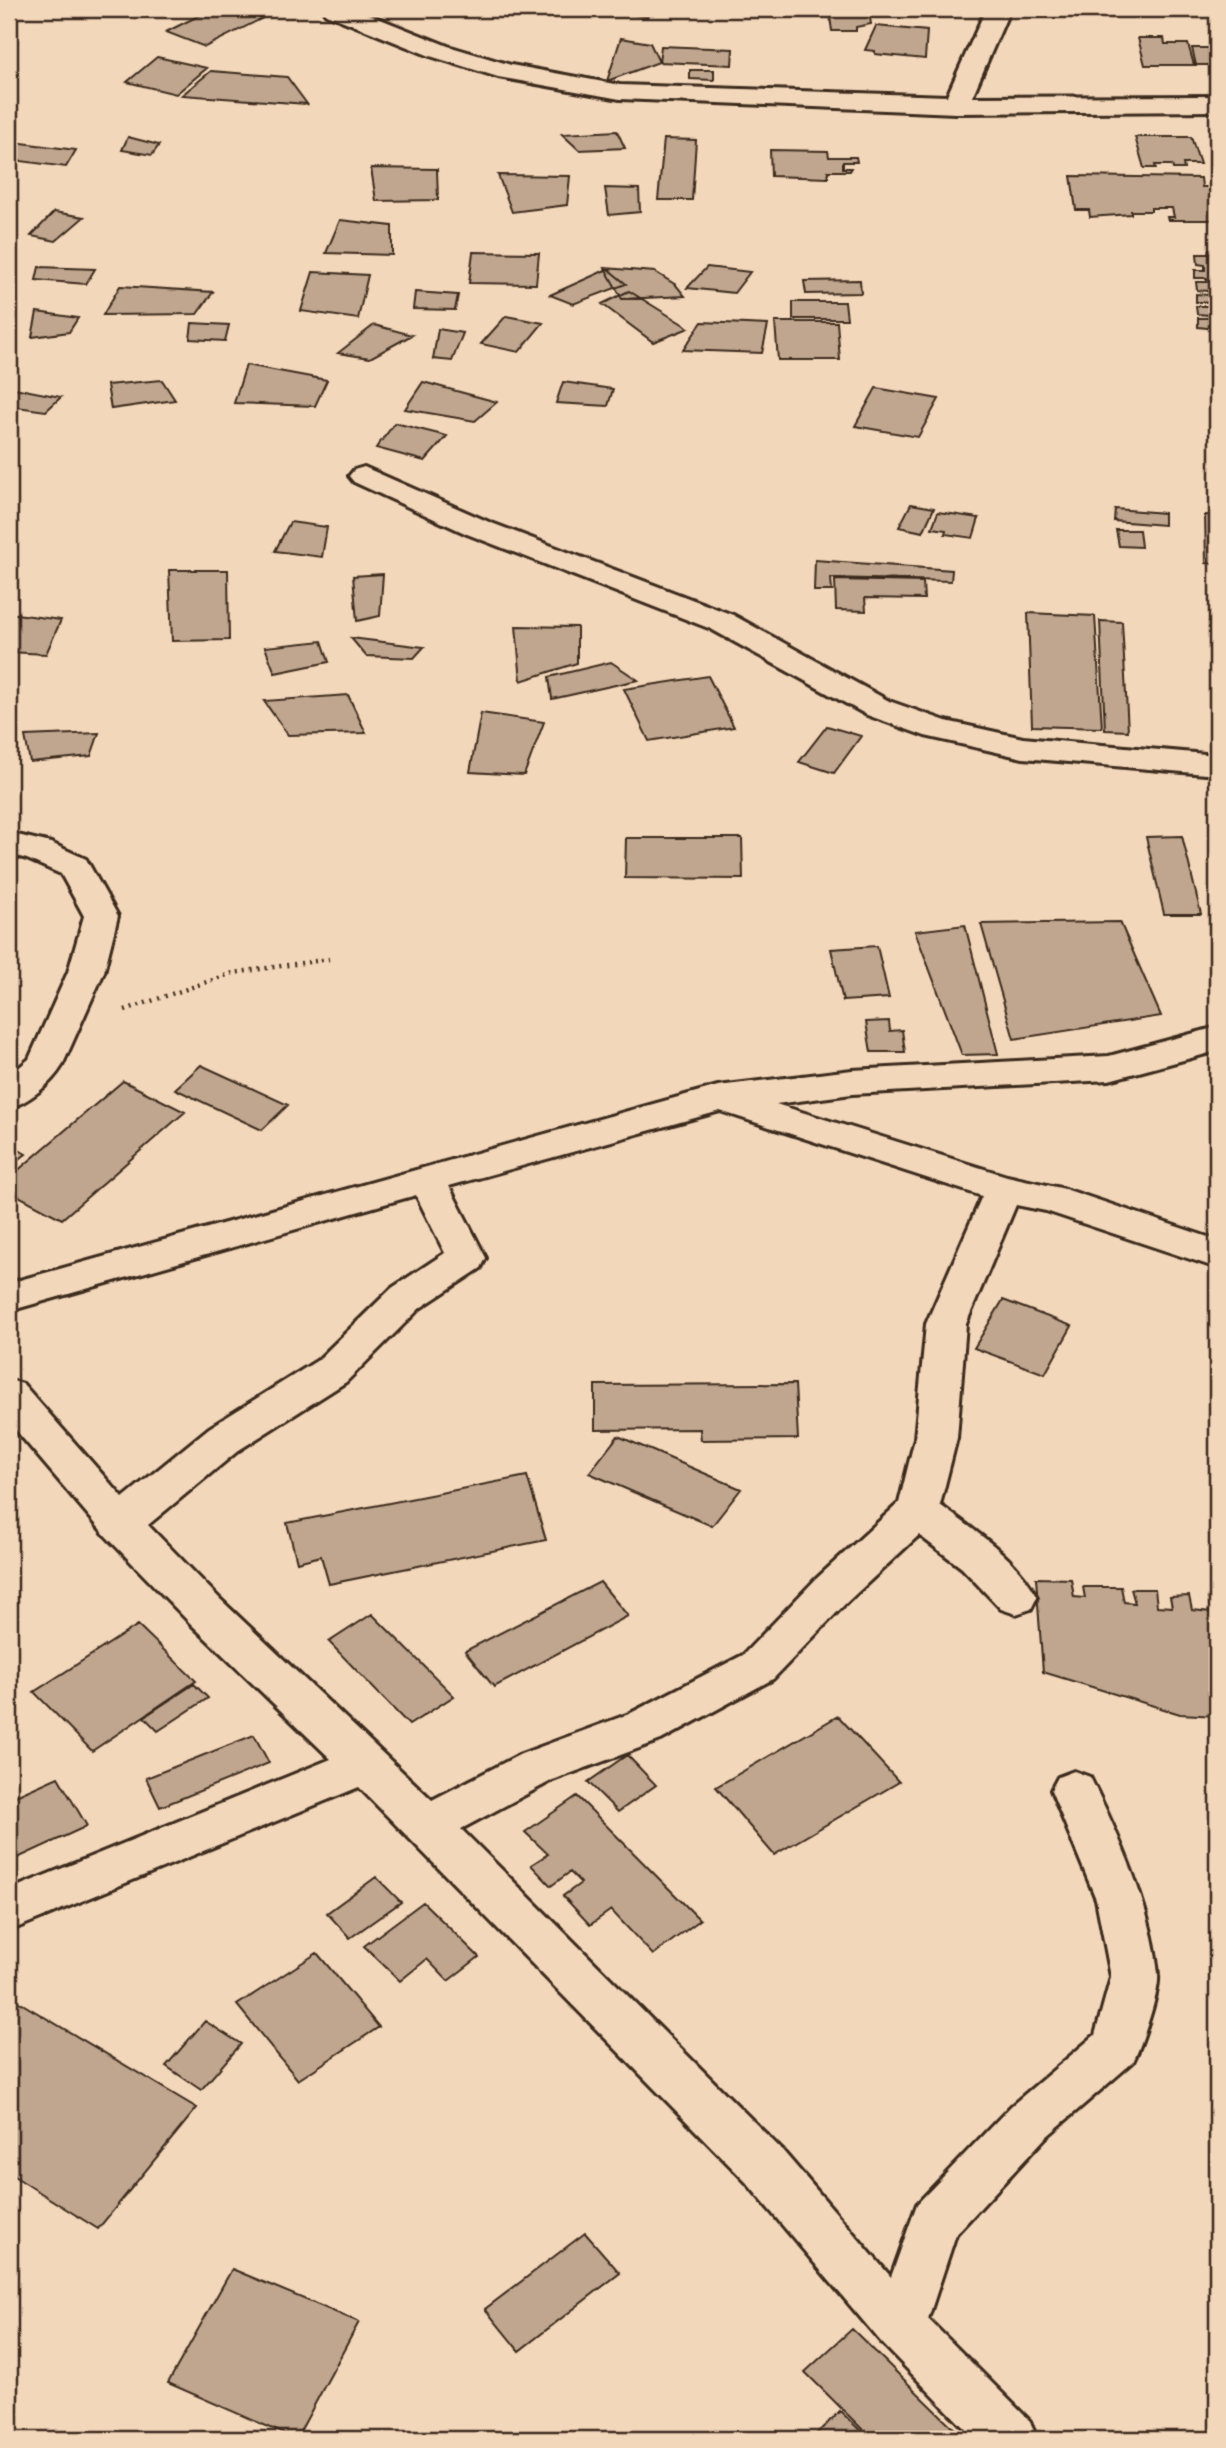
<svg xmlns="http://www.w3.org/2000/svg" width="1226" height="2448" font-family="Mali,sans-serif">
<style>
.building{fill:#c0a68f;stroke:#3b2a1e;stroke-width:2}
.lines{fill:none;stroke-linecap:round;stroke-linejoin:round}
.minor-casing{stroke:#3b2a1e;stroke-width:6}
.path{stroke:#3b2a1e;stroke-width:4.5;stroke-dasharray:2 5;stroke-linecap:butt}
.minor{fill:#f3d7ba;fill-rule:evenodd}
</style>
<rect width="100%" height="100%" fill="#f3d7ba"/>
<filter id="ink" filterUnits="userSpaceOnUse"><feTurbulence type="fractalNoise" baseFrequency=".0143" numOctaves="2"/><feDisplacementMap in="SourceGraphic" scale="14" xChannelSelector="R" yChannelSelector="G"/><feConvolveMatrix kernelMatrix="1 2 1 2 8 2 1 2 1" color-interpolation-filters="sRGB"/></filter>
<g filter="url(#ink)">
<!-- building -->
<path class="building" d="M212 9H261L273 13 205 47 166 32Z
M591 9H653L647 17Z
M835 9H863L864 12H869L871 24 856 27V31H832L830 17Z
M876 26 927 31 925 59 875 54V51L865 50Z
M621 38 650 43 659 62 607 81Z
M1138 38H1164L1165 44H1188L1194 65H1145Z
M661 46 733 49 732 65 659 62Z
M1192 48H1211L1216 65H1196Z
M157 57 207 68 176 94 127 82Z
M690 70H714V80L690 79Z
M211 71 287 77 307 104 182 95Z
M617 131 625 148 579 150 562 134Z
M128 137 159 145 152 155 122 150Z
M1135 137H1191L1200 164H1183L1184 169H1173L1172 165H1155L1156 168H1144Z
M664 139 696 140 692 200H658Z
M14 142 76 150 66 167 13 160Z
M770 150 828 151 829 157H856L857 162H843V168H851L850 171H828V178L771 176Z
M371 168 437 169 438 200 376 201Z
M498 175 570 176 567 205 512 212Z
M1071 176 1201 178 1202 187H1210L1217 220H1168L1167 217H1174L1172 208H1151V211H1131V214L1090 217 1089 210H1076Z
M605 188 639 189 640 212 609 215Z
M54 212 84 217 56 241 31 236Z
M340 220 392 226V255L326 253Z
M1209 249 1217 251V329L1198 327V318H1209V315L1197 314 1196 306H1209L1208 302H1196V294L1209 295 1208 291 1197 290 1196 282H1207V278H1195V270H1205V265L1198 264 1197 254H1208Z
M473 252 539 253 536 284 469 283Z
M39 267 95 269 86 284 36 280Z
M707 267 750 272 734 293 687 288Z
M605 268 655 272 676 285 685 296 622 299Z
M608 269 626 284 573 304 550 295Z
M313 272 368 275 358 319 301 311Z
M860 280 861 293 806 294 804 281Z
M120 286 213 292 197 314 103 315Z
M629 291 689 328 653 342 602 304Z
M415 292 458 295 455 310 413 309Z
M793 302H845L847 319H793Z
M37 312 78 318 69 332 32 337Z
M506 316 543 323 519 352 481 344Z
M702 322 768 325 762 353 683 350Z
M775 322H837L840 360H778Z
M192 323 229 325 225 341 190 339Z
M374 325 412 335 370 358 338 353Z
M438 329 463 333 452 361 433 359Z
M246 365 327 380 315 406 234 403Z
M162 380 175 400 111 409 107 385Z
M423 382 497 402 475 421 405 409Z
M563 382 613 389 608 406 556 403Z
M9 387 61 397 46 411 9 406Z
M876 388 939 399 918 437 855 426Z
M395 423 447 436 425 461 376 448Z
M911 504 934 508 923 532 899 527Z
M1115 509 1164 513V525L1114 521Z
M938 512 979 518 973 538 945 534 946 530 932 528Z
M1205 515 1217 516V564L1206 563Z
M290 522 327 527 322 557 275 551Z
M1116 530H1139L1141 547 1119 546Z
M815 560 952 570 951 581 831 578 832 591H814Z
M169 570H228L229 640 172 641Z
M383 574 380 616 357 621 353 576Z
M835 580 923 582 924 599 865 598 866 611 836 610Z
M9 613 61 620 46 654 9 652Z
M1028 613 1095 616 1102 728 1032 726Z
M1100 621 1122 622 1128 731 1105 730Z
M516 626 577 627V663L521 681Z
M351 638 424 647 414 658 366 656Z
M322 641 329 662 275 673 265 647Z
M611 662 638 680 552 699 549 677Z
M708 676 734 727 649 741 624 689Z
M348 695 366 733 288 735 264 701Z
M481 713 544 722 524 775 470 772Z
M827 726 861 736 834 773 799 762Z
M99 733 91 756 30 762 25 736Z
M1182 836 1201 914H1164L1146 837Z
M626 838H742L743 879 625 878Z
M1120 922 1161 1016 1014 1039 981 924Z
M965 925 998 1054 962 1055 915 931Z
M877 946 889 998 843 1001 831 949Z
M889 1021 890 1031 902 1030 905 1052H871L866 1022Z
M201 1065 288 1105 262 1130 175 1089Z
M123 1081 185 1112 62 1219 9 1191V1178Z
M9 1144 26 1154 9 1167Z
M1003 1300 1072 1326 1045 1374 974 1348Z
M795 1384 798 1439 701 1440 700 1429 595 1430V1385Z
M618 1436 741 1489 712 1526 589 1473Z
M527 1476 546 1540 329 1584 321 1556 297 1562 287 1523Z
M1036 1578 1071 1579 1074 1597 1085 1598 1083 1587H1121L1124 1602 1135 1603 1131 1589H1155L1157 1606 1172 1607 1170 1597 1189 1596 1192 1610 1212 1612 1208 1599 1217 1600V1716L1180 1714 1043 1672Z
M600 1582 628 1616 494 1687 465 1651Z
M372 1614 454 1696 409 1725 329 1642Z
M138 1625 196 1681 92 1751 34 1692Z
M194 1684 208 1698 158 1731 144 1717Z
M838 1716 899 1782 774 1855 716 1787Z
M254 1735 269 1763 160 1807 146 1778Z
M627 1755 656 1785 618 1812 588 1782Z
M58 1777 87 1826 9 1862V1799Z
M577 1796 700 1920 653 1955 611 1910 590 1925 563 1896 581 1883 570 1872 551 1886 531 1865 548 1854 525 1832Z
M376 1877 401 1902 350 1938 327 1913Z
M423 1902 479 1957 448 1981 427 1959 400 1981 364 1946Z
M317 1953 379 2027 298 2080 237 2005Z
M9 1996 197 2108 98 2229 9 2173Z
M205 2021 241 2044 201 2090 166 2066Z
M585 2233 620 2273 519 2351 485 2309Z
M232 2269 359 2322 296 2439 168 2383Z
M852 2329 965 2439H872L805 2372Z
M840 2411 869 2439H811Z"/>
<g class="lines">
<!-- minor casing -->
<g class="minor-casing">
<path id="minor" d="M322 9H355L448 46 511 65 620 85 947 96 986 9H1010L972 97 1217 96V111L956 113 620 99 498 77 430 56 326 14Z
M364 467 489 522 733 615 889 701 946 721 1023 738 1217 755V775L1023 758 925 736 867 715 711 629 467 534 354 482 349 476 354 470Z
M9 833 51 843 86 859 118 916 104 972 62 1066C51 1084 29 1102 9 1108V1076L29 1059 68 972 84 916 61 874 27 859 9 854Z
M1217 1027V1051L1109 1080 852 1094 776 1104 1007 1176 1065 1189 1217 1240V1268L1046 1211 1016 1205 966 1324 957 1438 940 1505C975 1531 1017 1558 1037 1597L1031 1609 1016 1614 1001 1609 962 1568 919 1535 845 1604 773 1679 661 1740 553 1780 461 1829 782 2150 891 2277 917 2204 1011 2106 1095 2035 1111 1977 1096 1899 1051 1790 1058 1777 1074 1771 1090 1777C1118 1833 1153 1911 1158 1975 1160 1992 1141 2046 1133 2062L1045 2138 956 2234 928 2319 1030 2421 1037 2439H975L882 2343 746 2182 359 1787 9 1931V1890L331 1759 190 1623 106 1536 9 1422V1380L23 1384 123 1498 209 1428 318 1360 392 1288 445 1253 416 1195 9 1311V1283L718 1086 852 1070 1109 1056ZM720 1111 982 1196 926 1324 915 1438 899 1503 815 1580 743 1655 629 1714 521 1754 432 1800 220 1599 148 1525 239 1450 346 1382 420 1308 481 1268 486 1258 449 1186Z"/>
</g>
<!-- path -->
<path class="path" d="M125 1010 233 973 329 959"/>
<!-- minor -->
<use href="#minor" class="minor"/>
</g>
</g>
<!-- margin -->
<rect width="1226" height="2448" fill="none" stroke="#f3d7ba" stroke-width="35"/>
<rect x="18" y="18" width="1191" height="2413" fill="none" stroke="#3b2a1e" stroke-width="2.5" filter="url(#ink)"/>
</svg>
